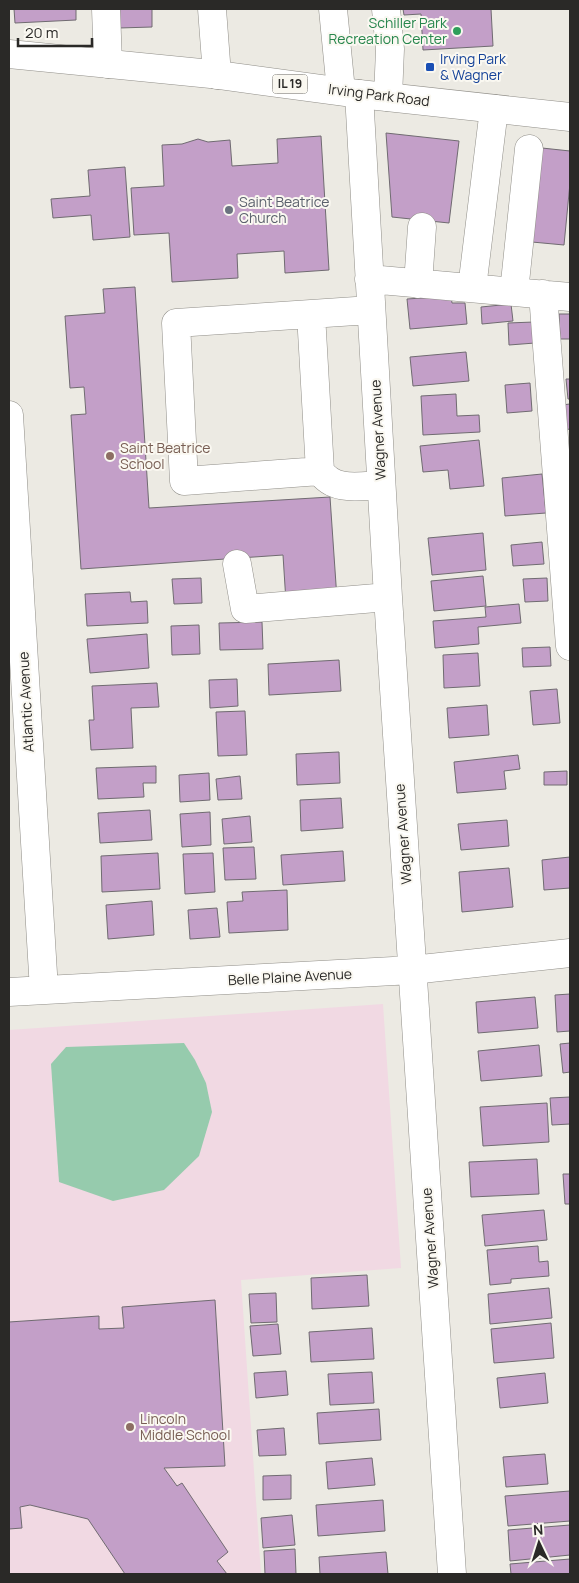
<svg xmlns="http://www.w3.org/2000/svg" width="579" height="1583" font-family="Manrope,sans-serif">
<style>
.education{fill:#f1d9e3}
.park{fill:#96cbad}
.building{fill:#c39fc8;stroke:#706b71}
.lines{fill:none;stroke-linecap:round;stroke-linejoin:round}
.minor-casing{stroke:#908e88;stroke-width:29}
.major-casing{stroke:#908e88;stroke-width:29}
.minor{stroke:#fff;stroke-width:28}
.major{stroke:#fff;stroke-width:28}
.leisure-dot{fill:#2e9e5b;stroke:#faf8f1;stroke-width:2}
.transit-dot{fill:#1a4fb4;stroke:#faf8f1;stroke-width:2}
.worship-dot{fill:#6b7280;stroke:#faf8f1;stroke-width:2}
.education-dot{fill:#8d6e63;stroke:#faf8f1;stroke-width:2}
.labels{text-anchor:middle;stroke-width:4;stroke-linejoin:round;paint-order:stroke}
.shield{fill:#faf8f1;stroke:#686764;stroke-width:1}
.shield-label{font-size:12px;font-weight:bold;fill:#2a2927}
.leisure-label{font-size:14px;fill:#27864d;stroke:#faf8f1;text-anchor:end}
.transit-label{font-size:14px;fill:#164399;stroke:#faf8f1;text-anchor:start}
.street-label{font-size:14px;fill:#2a2927;stroke:#faf8f1}
.worship-label{font-size:14px;fill:#5b616d;stroke:#faf8f1;text-anchor:start}
.education-label{font-size:14px;fill:#785e54;stroke:#faf8f1;text-anchor:start}
</style>
<rect width="100%" height="100%" fill="#eceae3"/>
<!-- education -->
<path class="education" d="M383 1004 401 1268 241 1280 261 1574H9V1030Z"/>
<!-- park -->
<path class="park" d="M184 1043 195 1060 206 1083 212 1112 199 1156 164 1190 113 1201 59 1182 51 1064 66 1047Z"/>
<!-- building -->
<path class="building" d="M14 9H76V20L15 23Z
M118 9H152V27L119 28Z
M403 9H491L493 46 423 50 421 14 404 15Z
M386 133 459 141 449 223 392 217Z
M321 136 329 270 285 273 284 251 237 254 238 278 172 282 169 233 134 235 131 188 164 186 162 145 182 144 198 139 208 142 230 140 232 166 278 163 277 139Z
M542 148 570 151V183L564 245 532 242Z
M125 167 130 237 93 240 91 215 53 218 51 199 90 196 88 170Z
M135 287 149 508 330 497 337 599 286 602 283 555 81 569 71 415 86 414 84 387 70 388 65 316 105 313 103 289Z
M451 296 452 303H465L467 324 410 329 407 299Z
M511 304 513 321 482 324 481 307Z
M559 314H570V339H560Z
M534 322 535 343 509 345 508 323Z
M466 352 469 381 413 386 410 357Z
M566 379H570V399H568Z
M530 383 532 411 507 413 505 385Z
M456 394 457 416 479 415 480 432 423 435 421 396Z
M570 404V429L563 430 561 405Z
M479 440 484 486 450 489 448 470 423 472 420 446Z
M542 474 546 513 505 516 502 478Z
M483 533 486 570 432 575 428 538Z
M542 542 544 564 513 566 511 545Z
M483 576 486 606 434 611 431 581Z
M201 578 202 603 174 604 172 579Z
M547 578 548 601 525 602 523 579Z
M130 592 131 602 147 601 148 623 87 626 85 594Z
M519 604 521 623 478 627 479 644 435 648 433 621 486 617 485 607Z
M262 622 263 649 220 650 219 623Z
M199 625 200 654 172 655 171 626Z
M147 634 149 668 90 673 87 639Z
M550 647 551 666 523 667 522 648Z
M478 653 480 686 444 688 443 655Z
M339 660 341 691 269 695 268 664Z
M237 679 238 706 210 708 209 680Z
M157 683 159 707 131 708 133 748 91 750 89 720H94L92 686Z
M557 689 560 723 533 725 530 691Z
M487 705 489 735 449 738 447 708Z
M245 711 247 755 218 756 216 712Z
M339 752 340 783 297 785 296 754Z
M518 755 520 769 504 771 506 789 457 793 454 762Z
M156 766V783H143L144 797 98 799 96 768Z
M567 771V785H544V772Z
M209 773 210 800 180 802 179 775Z
M240 776 242 799 218 800 216 779Z
M341 798 343 828 301 831 300 800Z
M150 810 152 840 100 843 98 813Z
M210 812 211 845 182 847 180 814Z
M250 816 252 842 224 844 222 819Z
M507 820 509 846 461 850 458 824Z
M254 847 256 879 225 880 223 848Z
M343 851 345 881 283 885 281 855Z
M158 853 160 889 102 892 101 856Z
M213 853 215 892 185 894 183 854Z
M570 857V888L544 890 542 860Z
M509 868 513 907 462 912 459 872Z
M287 890 288 930 229 933 227 902 243 901 242 892Z
M152 901 154 935 108 939 106 905Z
M217 908 220 937 190 939 188 910Z
M570 994V1031L557 1032 555 995Z
M535 997 538 1028 478 1033 476 1002Z
M570 1043V1072L563 1073 560 1044Z
M539 1045 542 1076 481 1081 478 1051Z
M570 1097V1124L552 1125 550 1098Z
M547 1103 549 1142 483 1146 480 1107Z
M537 1159 539 1194 471 1197 469 1162Z
M563 1174H570V1204H565Z
M544 1210 547 1240 485 1246 482 1215Z
M538 1246 539 1262 548 1261 549 1276 511 1279V1283L490 1285 487 1250Z
M367 1275 369 1306 312 1309 311 1278Z
M549 1288 552 1318 490 1324 488 1294Z
M276 1293 277 1322 251 1323 249 1294Z
M215 1300 225 1466 164 1468 177 1486 182 1483 228 1552 217 1561 227 1574H125L88 1519 30 1505 20 1507 22 1528 9 1529V1322L99 1316V1329L124 1328 122 1307Z
M551 1323 554 1358 494 1363 491 1329Z
M278 1324 281 1354 253 1356 250 1326Z
M372 1328 374 1359 311 1362 309 1332Z
M286 1371 288 1395 256 1398 254 1373Z
M372 1372 374 1403 330 1405 328 1374Z
M545 1373 548 1403 500 1408 497 1378Z
M379 1409 381 1440 319 1444 317 1413Z
M284 1428 286 1455 259 1456 257 1430Z
M545 1454 548 1484 506 1487 503 1457Z
M372 1458 375 1485 328 1489 326 1462Z
M291 1475V1499L263 1500V1476Z
M570 1491V1521L508 1526 505 1496Z
M383 1500 385 1531 318 1536 316 1505Z
M292 1515 295 1545 263 1548 261 1518Z
M570 1525V1555L510 1561 508 1530Z
M295 1549 296 1574H265L264 1551Z
M386 1552 388 1574H320L319 1557Z
M570 1559V1574H511L510 1564Z"/>
<g class="lines">
<!-- minor casing -->
<g class="minor-casing">
<path id="minor" d="M106 9 108 64
M212 9 217 75
M333 9 341 91
M386 9 390 49 388 97
M359 94 388 597 452 1574
M369 279 570 297
M418 284 422 227
M472 288 494 109
M514 292 529 149
M543 294 570 646
M311 314 320 471C334 492 359 486 381 485
M9 415 44 990
M320 471 184 481 176 323 371 310
M237 564 245 609 388 597
M9 992 412 970 570 953"/>
</g>
<!-- major casing -->
<g class="major-casing">
<path id="major" d="M9 54 211 74 359 94 570 117"/>
</g>
<!-- minor -->
<use href="#minor" class="minor"/>
<!-- major -->
<use href="#major" class="major"/>
</g>
<!-- markers -->
<circle class="leisure-dot" cx="457" cy="31" r="5"/>
<rect class="transit-dot" x="425" y="62" width="10" height="10" rx="2.5"/>
<circle class="worship-dot" cx="229" cy="210" r="5"/>
<g class="education-dot">
<circle cx="110" cy="456" r="5"/>
<circle cx="130" cy="1427" r="5"/>
</g>
<g class="labels">
<!-- shield labels -->
<rect class="shield" x="272.5" y="74.5" width="35" height="19" rx="4"/>
<g class="shield-label">
<text x="290" y="88">IL 19</text>
</g>
<!-- leisure labels -->
<g class="leisure-label">
<text x="447" y="28">Schiller Park<tspan x="447" dy="16">Recreation Center</tspan></text>
</g>
<!-- transit labels -->
<g class="transit-label">
<text x="440" y="64">Irving Park<tspan x="440" dy="16">&amp; Wagner</tspan></text>
</g>
<!-- street labels -->
<g class="street-label">
<text transform="translate(379 95) rotate(7)" y="5">Irving Park Road</text>
<text transform="translate(378 430) rotate(-93)" y="5">Wagner Avenue</text>
<text transform="translate(26 702) rotate(-93)" y="5">Atlantic Avenue</text>
<text transform="translate(403 834) rotate(-94)" y="5">Wagner Avenue</text>
<text transform="translate(290 977) rotate(-3)" y="5">Belle Plaine Avenue</text>
<text transform="translate(430 1238) rotate(-94)" y="5">Wagner Avenue</text>
</g>
<!-- worship labels -->
<g class="worship-label">
<text x="239" y="207">Saint Beatrice<tspan x="239" dy="16">Church</tspan></text>
</g>
<!-- education labels -->
<g class="education-label">
<text x="120" y="453">Saint Beatrice<tspan x="120" dy="16">School</tspan></text>
<text x="140" y="1424">Lincoln<tspan x="140" dy="16">Middle School</tspan></text>
</g>
</g>
<!-- border -->
<rect width="579" height="1583" fill="none" stroke="#2a2927" stroke-width="20"/>
<!-- north arrow -->
<g transform="translate(539 1543) rotate(356)" stroke="#faf8f1" stroke-width="4" paint-order="stroke">
<path d="M0-4L9 19L0 12L-9 19Z" fill="#2a2927"/>
<text y="-8" font-size="14" font-weight="bold" text-anchor="middle" fill="#2a2927">N</text>
</g>
<!-- scale -->
<path d="M18 38v8h74v-8" fill="none" stroke="#2a2927" stroke-width="2.5"/>
<text x="25" y="38" font-size="15" fill="#2a2927" stroke="#faf8f1" stroke-width="4" paint-order="stroke">20 m</text>
</svg>
